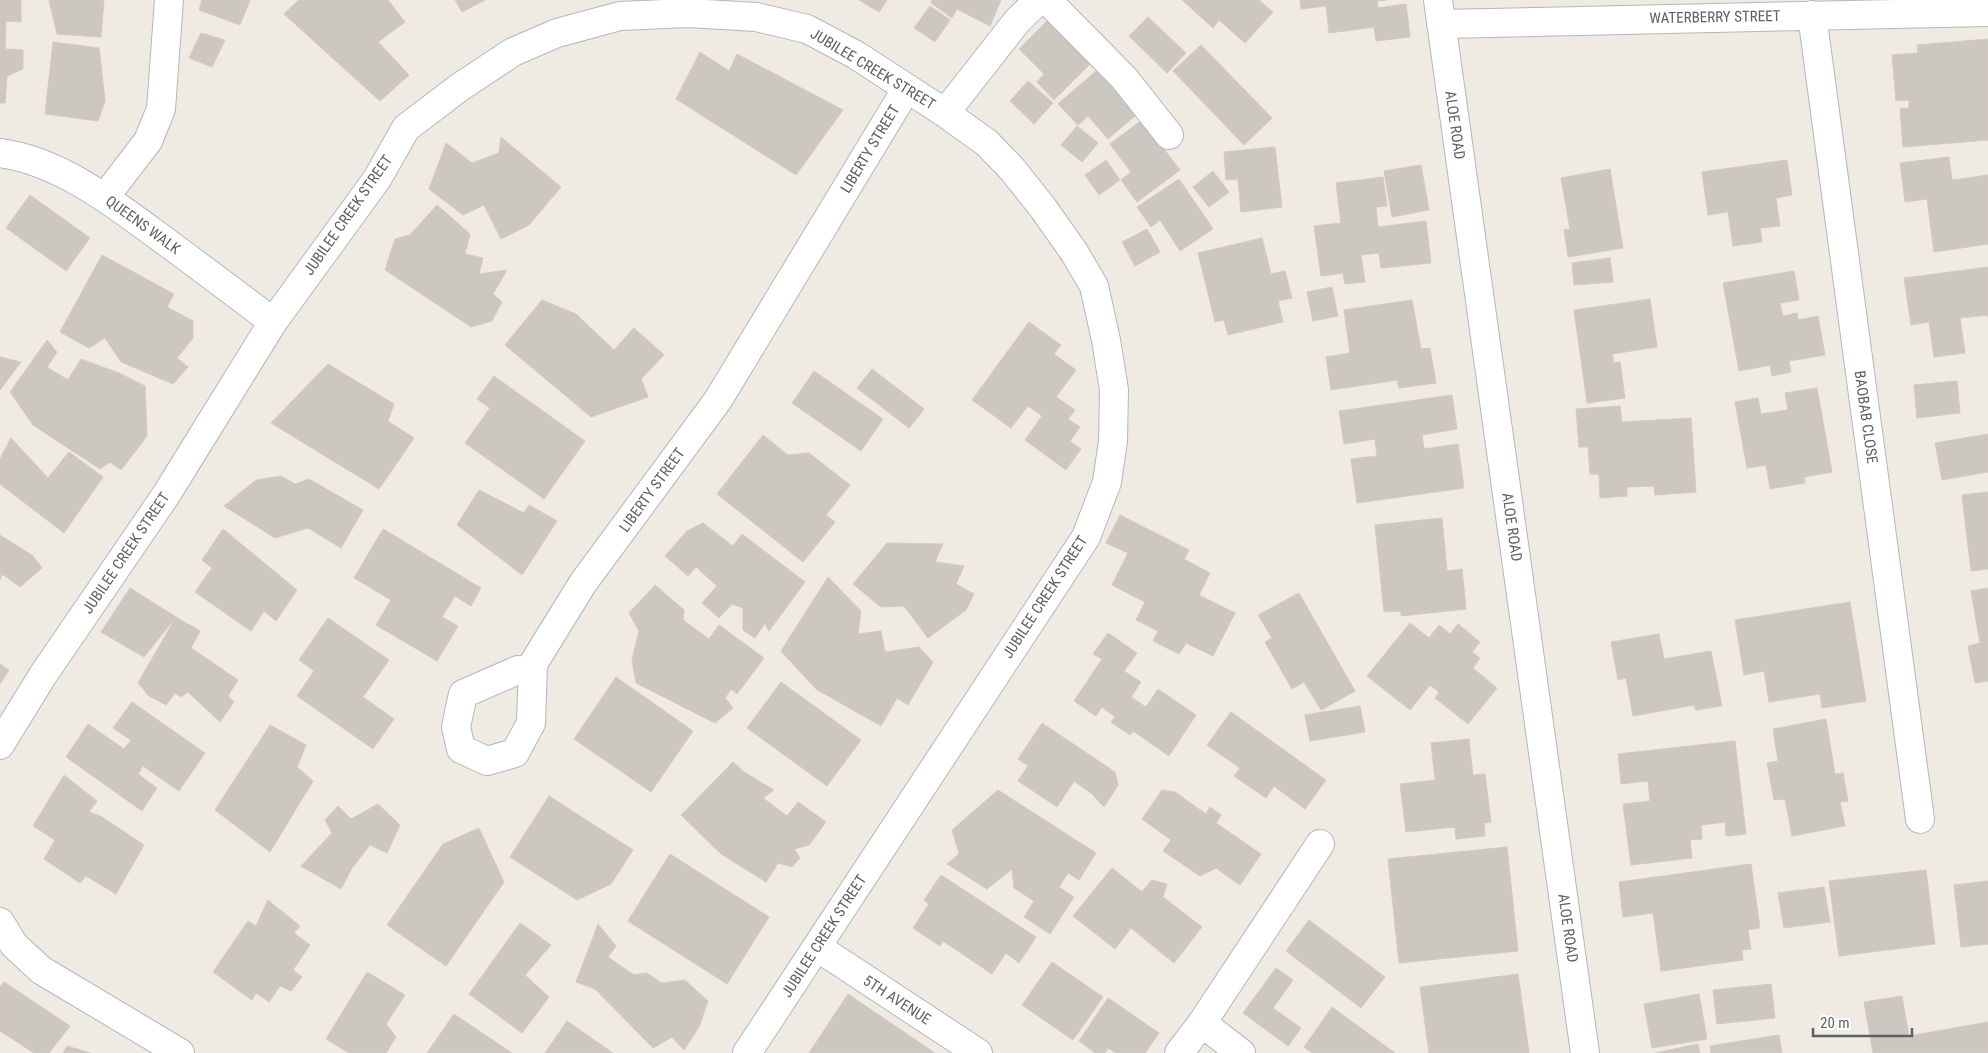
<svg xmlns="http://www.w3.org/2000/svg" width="1988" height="1053" font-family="'Roboto Condensed',sans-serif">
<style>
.building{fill:#ccc7c1;stroke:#d4cac0}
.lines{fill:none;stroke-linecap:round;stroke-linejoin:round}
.minor-casing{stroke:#b3b7bb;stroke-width:30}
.minor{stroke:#fff;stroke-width:28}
.labels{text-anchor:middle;stroke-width:4;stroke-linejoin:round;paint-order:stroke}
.street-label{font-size:15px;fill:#5b6165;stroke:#fff}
</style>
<rect width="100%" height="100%" fill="#efeae2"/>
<!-- building -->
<path class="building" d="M0 0H21V22L6 21 5 49 23 50V69L7 76 5 103H0Z
M49 0H104L101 37 57 34Z
M202 0H250L240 25 199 10Z
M299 0H388L405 22 378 42 409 75 380 101 284 14Z
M455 0H485L462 12Z
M859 0H887L879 12Z
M932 0H1001L990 26 957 9 952 18 931 3Z
M1182 0H1259L1273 12 1245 43 1219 20 1213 28Z
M1300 0H1386L1377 1 1378 8 1406 4 1410 37 1376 41 1374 27 1329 33 1326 6 1301 9Z
M930 6 950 20 935 42 914 28Z
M1148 17 1186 53 1167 73 1129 36Z
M1048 20 1091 63 1054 100 1037 82 1044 74 1019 49Z
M201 33 225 40 212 67 189 58Z
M1988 39V140L1903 147 1900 109 1909 108V100L1896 101 1892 55 1918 53 1917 45Z
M53 42 99 48 105 101 98 121 45 114Z
M1201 45 1272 118 1244 145 1173 71Z
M700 52 729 71 737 54 843 110 796 175 676 99Z
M1097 70 1136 115 1108 139 1088 116 1078 125 1058 104Z
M1028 81 1053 103 1034 124 1010 101Z
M1142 120 1180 170 1137 202 1121 180 1131 172 1110 144Z
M1077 126 1098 143 1082 162 1061 145Z
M501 137 561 187 529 225 501 239 484 205 463 215 429 189 446 143 472 163 499 153Z
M1275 147 1282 207 1241 212 1238 179 1226 180 1224 152Z
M1949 157 1952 180 1988 175V244L1934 252 1927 199 1905 202 1900 163Z
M1106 160 1120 180 1099 195 1085 175Z
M1787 160 1792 195 1776 198 1780 226 1760 228 1762 242 1733 246 1728 212 1708 215 1702 172Z
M1421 165 1429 210 1392 217 1384 171Z
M1610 169 1623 248 1568 257 1564 230 1570 229 1561 178Z
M1213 171 1229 192 1209 207 1193 187Z
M1383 177 1387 206 1376 207 1378 227 1426 221 1431 263 1381 268 1379 253 1361 255 1365 282 1345 284 1343 273 1321 276 1314 226 1341 223 1336 183Z
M1179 179 1213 229 1180 251 1160 220 1151 227 1137 207Z
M30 195 90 238 66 271 6 228Z
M437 205 470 234 465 254 483 258 479 274 507 270 493 294 502 302 492 321 471 327 385 270 395 239 410 235Z
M1147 229 1160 252 1135 266 1122 242Z
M1262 238 1271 274 1285 271 1292 298 1278 301 1283 322 1228 335 1224 320 1215 322 1198 253Z
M102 255 174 294 167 307 193 321V338L177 358 188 367 173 384 121 362 105 338 89 348 60 332Z
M1610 258 1613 282 1574 285 1572 263Z
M1988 267V318V315L1960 318 1965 353 1934 357 1929 322 1911 325 1904 278Z
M1794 271 1799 300 1780 303 1783 316 1797 313 1798 320 1818 316 1825 355 1789 361 1791 372 1772 376 1770 365 1739 371 1723 283Z
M1332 287 1338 316 1313 321 1307 292Z
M1650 299 1657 347 1612 354 1614 363 1620 362 1625 398 1587 403 1574 310Z
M542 300 576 314 614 350 634 328 664 355 641 379 648 397 591 417 505 345Z
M1412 300 1421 349 1430 348 1436 383 1399 388 1397 380 1331 390 1326 357 1350 353 1344 310Z
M1029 322 1061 345 1054 354 1076 370 1056 397 1075 410 1068 419 1080 427 1070 441 1081 449 1066 470 1025 440 1042 416 1028 406 1011 428 972 400Z
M47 340 57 352 47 367 68 380 81 359 119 373 145 386 147 436 121 470 110 462 100 469 33 425 10 392Z
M0 357 21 362 0 390Z
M328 364 394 404 388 421 414 438 379 489 271 423Z
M872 369 924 409 909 428 857 388Z
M814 371 883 419 861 451 792 403Z
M494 376 585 441 544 499 465 443 490 408 477 399Z
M1957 381 1960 413 1917 418 1914 385Z
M1817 388 1832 472 1804 477 1805 483 1770 489 1766 465 1747 468 1735 402 1758 398 1761 414 1788 410 1785 393Z
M1452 395 1457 429 1422 435 1424 449 1458 444 1464 488 1357 503 1351 459 1377 456 1375 439 1344 444 1339 411Z
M1620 406 1622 422 1691 418 1696 492 1655 495 1654 486 1627 487V496L1600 498 1599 474H1590L1588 447H1579L1576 409Z
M1988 434V472L1942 480 1935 443Z
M763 435 788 455 809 453 850 485 826 515 835 522 803 562 717 494Z
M11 438 48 478 69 452 103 477 64 533 0 484V459Z
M281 476 295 484 309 479 363 510 341 548 308 528 275 538 224 506 256 480Z
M479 490 524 513 529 505 557 521 522 575 457 525Z
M1988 492V569L1971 571 1962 495Z
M1120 515 1189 550 1184 559 1210 573 1199 595 1235 613 1213 656 1186 643 1179 654 1153 641 1158 631 1136 620 1145 602 1112 585 1128 553 1106 543Z
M1442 518 1447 571 1462 569 1466 609 1401 616V611L1384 612 1375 525Z
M703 523 733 546 742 534 805 582 769 631 765 623 755 638 743 630V608L732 604 719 618 702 603 717 586 696 567 688 576 665 556 687 531Z
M223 529 297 590 276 621 264 611 251 631 195 592 212 568 202 560Z
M383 529 481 588 471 606 455 596 442 617 458 626 437 661 376 625 391 600 354 578Z
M0 535 33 556 42 568 20 587 2 574 0 580Z
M887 543 943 544 935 562 964 566 956 584 974 594 966 610 928 638 904 606 881 607 853 584Z
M828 577 861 611 858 634 881 631 885 652 919 647 933 662 908 705 897 698 881 726 816 689 781 651Z
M655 585 684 610 683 620 709 639 719 625 764 658 737 694 731 689 725 698 733 708 715 723 636 683 632 660 639 631 629 613Z
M130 588 176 617 144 657 101 632Z
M1988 588V681L1975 683 1968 646 1980 643 1971 591Z
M1299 593 1355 691 1321 710 1304 682 1292 689 1265 642 1272 638 1258 615Z
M1850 602 1866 701 1822 708 1820 694 1769 702 1764 671 1744 675 1735 620Z
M176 617 200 631 191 648 238 680 228 696 234 702 220 722 188 692 181 697 175 693 166 705 149 696 138 683Z
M328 618 389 660 363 697 394 719 373 749 297 696 314 671 299 660Z
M1410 623 1429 638 1439 625 1450 634 1458 624 1480 642 1472 652 1480 658 1473 668 1497 688 1468 724 1435 698 1439 692 1430 685 1410 710 1367 676Z
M1108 633 1137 653 1124 671 1141 682 1131 697 1146 707 1158 689 1196 715 1169 756 1133 731 1130 735 1111 722 1115 717 1102 707 1096 716 1074 701 1102 659 1093 654Z
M1659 634 1664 659 1711 651 1722 706 1696 710 1694 705 1633 716 1626 678 1618 680 1611 642Z
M0 664 9 670 0 684Z
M616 677 693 731 651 792 574 739Z
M781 682 861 740 827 786 747 728Z
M132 702 205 753 179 791 143 766 138 774 157 788 142 811 66 757 88 724 124 749 131 740 113 728Z
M1360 706 1365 732 1310 741 1305 715Z
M1231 712 1326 780 1305 809 1274 786 1266 798 1234 776 1240 768 1207 745Z
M1826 719 1835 774 1843 773 1848 801 1840 802 1845 826 1792 836 1785 799 1774 800 1767 763 1778 761 1773 729Z
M1042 723 1115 772 1118 785 1104 807 1092 794 1074 781 1057 807 1018 781 1028 766 1018 759Z
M270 725 306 745 297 767 313 781 270 852 215 810Z
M1469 739 1473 775 1485 774 1491 822 1484 823 1485 836 1456 839 1455 827 1406 832 1400 784 1435 780 1431 743Z
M1735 741 1746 834 1726 836 1725 822 1701 825 1702 839 1690 840 1692 858 1631 865 1623 804 1650 801 1648 781 1621 784 1618 754Z
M733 762 744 772 774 790 763 798 787 816 798 802 826 822 809 845 794 849 800 858 792 867 778 863 766 882 721 854 681 815Z
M64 775 97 801 89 812 102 817 144 845 116 894 86 876 80 883 44 859 55 840 33 826Z
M998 790 1096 853 1079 880 1068 873 1059 887 1074 897 1050 934 1024 917 1034 901 1014 888 1012 869 987 889 947 864 959 854 952 830Z
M1162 790 1175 792 1206 814 1210 807 1221 815 1216 823 1261 854 1240 885 1216 868 1200 876 1163 851 1171 840 1142 819Z
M549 796 633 850 611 884 577 900 510 857Z
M378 804 400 825 387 853 370 845 352 868 341 889 301 866 332 833 325 820 338 806 351 819Z
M479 828 504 882 446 966 387 925 443 844Z
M1507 847 1518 951 1399 963 1388 859Z
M670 854 769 917 727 984 628 921Z
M1751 864 1760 928 1748 930 1751 949 1742 950 1743 960 1661 971 1653 913 1623 917 1619 882Z
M1112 868 1142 892 1152 880 1167 884 1163 897 1202 927 1174 963 1131 928 1115 949 1073 916Z
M1926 870 1935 944 1839 956 1829 881Z
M941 875 1036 937 1019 963 1006 953 992 974 943 941 940 946 913 928 929 904 924 900Z
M1988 881V944L1961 947 1954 885Z
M1824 887 1830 922 1784 928 1778 893Z
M268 900 300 926 294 933 310 945 293 970 302 977 291 991 280 986 269 1002 256 993 252 1000 213 972 248 921 256 926Z
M1309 920 1385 977 1361 1008 1286 951Z
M520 923 551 945 525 975 549 997 522 1033 469 994Z
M598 924 616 946 608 957 634 975 647 973 661 983 685 980 708 1001 699 1027 684 1050 672 1037 653 1048 595 989 576 982Z
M1052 962 1103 997 1073 1040 1022 1005Z
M1276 968 1293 980 1273 1008 1301 1028 1288 1046 1243 1013Z
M367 972 405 995 386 1024 396 1037 386 1053H349L326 1039Z
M1518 974 1529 1053H1429L1420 987Z
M4 982 70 1026 49 1053H34L0 1031V987Z
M1771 984 1775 1018 1717 1024 1713 990Z
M848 994 935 1053H809Z
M1699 994 1707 1039 1652 1048 1644 1004Z
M1902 996 1909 1036 1988 1022V1053H1873L1864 1002Z
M1108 998 1159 1033 1145 1053H1116L1108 1048 1105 1053H1095L1079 1041Z
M1332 1007 1395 1053H1312L1304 1047Z
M454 1014 512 1053H427Z
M567 1021 613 1053H545Z
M1779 1035 1782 1053H1711L1710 1046Z
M1698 1044 1700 1053H1655Z
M67 1046 90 1053H63Z"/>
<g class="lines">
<!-- minor casing -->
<g class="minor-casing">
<path id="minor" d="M1047 0 1124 78 1169 135
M1438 0 1585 1053
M1812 15 1920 819
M1441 24 1988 12
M945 113 1018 20 1039 0
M0 153C62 161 120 208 169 244 204 270 239 296 273 322
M105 197 148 141 161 109 169 0
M518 670 463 694 456 727 461 749 487 761 515 753 531 723 533 664 583 583 718 400 907 88
M0 745 43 675 166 495 273 322 377 179 406 128 460 87 513 52 557 33 620 16 688 13 756 17 807 29 856 55 945 113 987 143 1012 169 1043 208 1074 252 1094 286 1106 340 1114 390 1113 441 1107 482 1086 537 747 1053
M0 922 14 945 41 970 180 1053
M817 947 978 1053
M1202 1023 1241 1053
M1179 1053 1202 1023 1320 844"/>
</g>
<!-- minor -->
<use href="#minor" class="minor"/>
</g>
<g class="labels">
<!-- street labels -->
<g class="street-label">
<text transform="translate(1715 17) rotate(-1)" y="5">WATERBERRY STREET</text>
<text transform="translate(873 69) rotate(31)" y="5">JUBILEE CREEK STREET</text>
<text transform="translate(1455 125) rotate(82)" y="5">ALOE ROAD</text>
<text transform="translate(870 149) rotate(-59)" y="5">LIBERTY STREET</text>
<text transform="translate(348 215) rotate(-55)" y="5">JUBILEE CREEK STREET</text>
<text transform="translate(143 225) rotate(36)" y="5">QUEENS WALK</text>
<text transform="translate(1866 417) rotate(82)" y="5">BAOBAB CLOSE</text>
<text transform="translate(652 490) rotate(-54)" y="5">LIBERTY STREET</text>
<text transform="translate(1512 527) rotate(82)" y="5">ALOE ROAD</text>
<text transform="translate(126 553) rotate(-56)" y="5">JUBILEE CREEK STREET</text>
<text transform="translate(1045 597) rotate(-57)" y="5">JUBILEE CREEK STREET</text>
<text transform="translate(1568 928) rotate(82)" y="5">ALOE ROAD</text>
<text transform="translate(824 936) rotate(-57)" y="5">JUBILEE CREEK STREET</text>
<text transform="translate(897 1000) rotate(33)" y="5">5TH AVENUE</text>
</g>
</g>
<!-- scale -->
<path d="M1813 1028v8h99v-8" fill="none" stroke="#5b6165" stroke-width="2.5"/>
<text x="1820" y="1028" font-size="15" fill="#5b6165" stroke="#ffffff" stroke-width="4" paint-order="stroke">20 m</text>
</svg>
